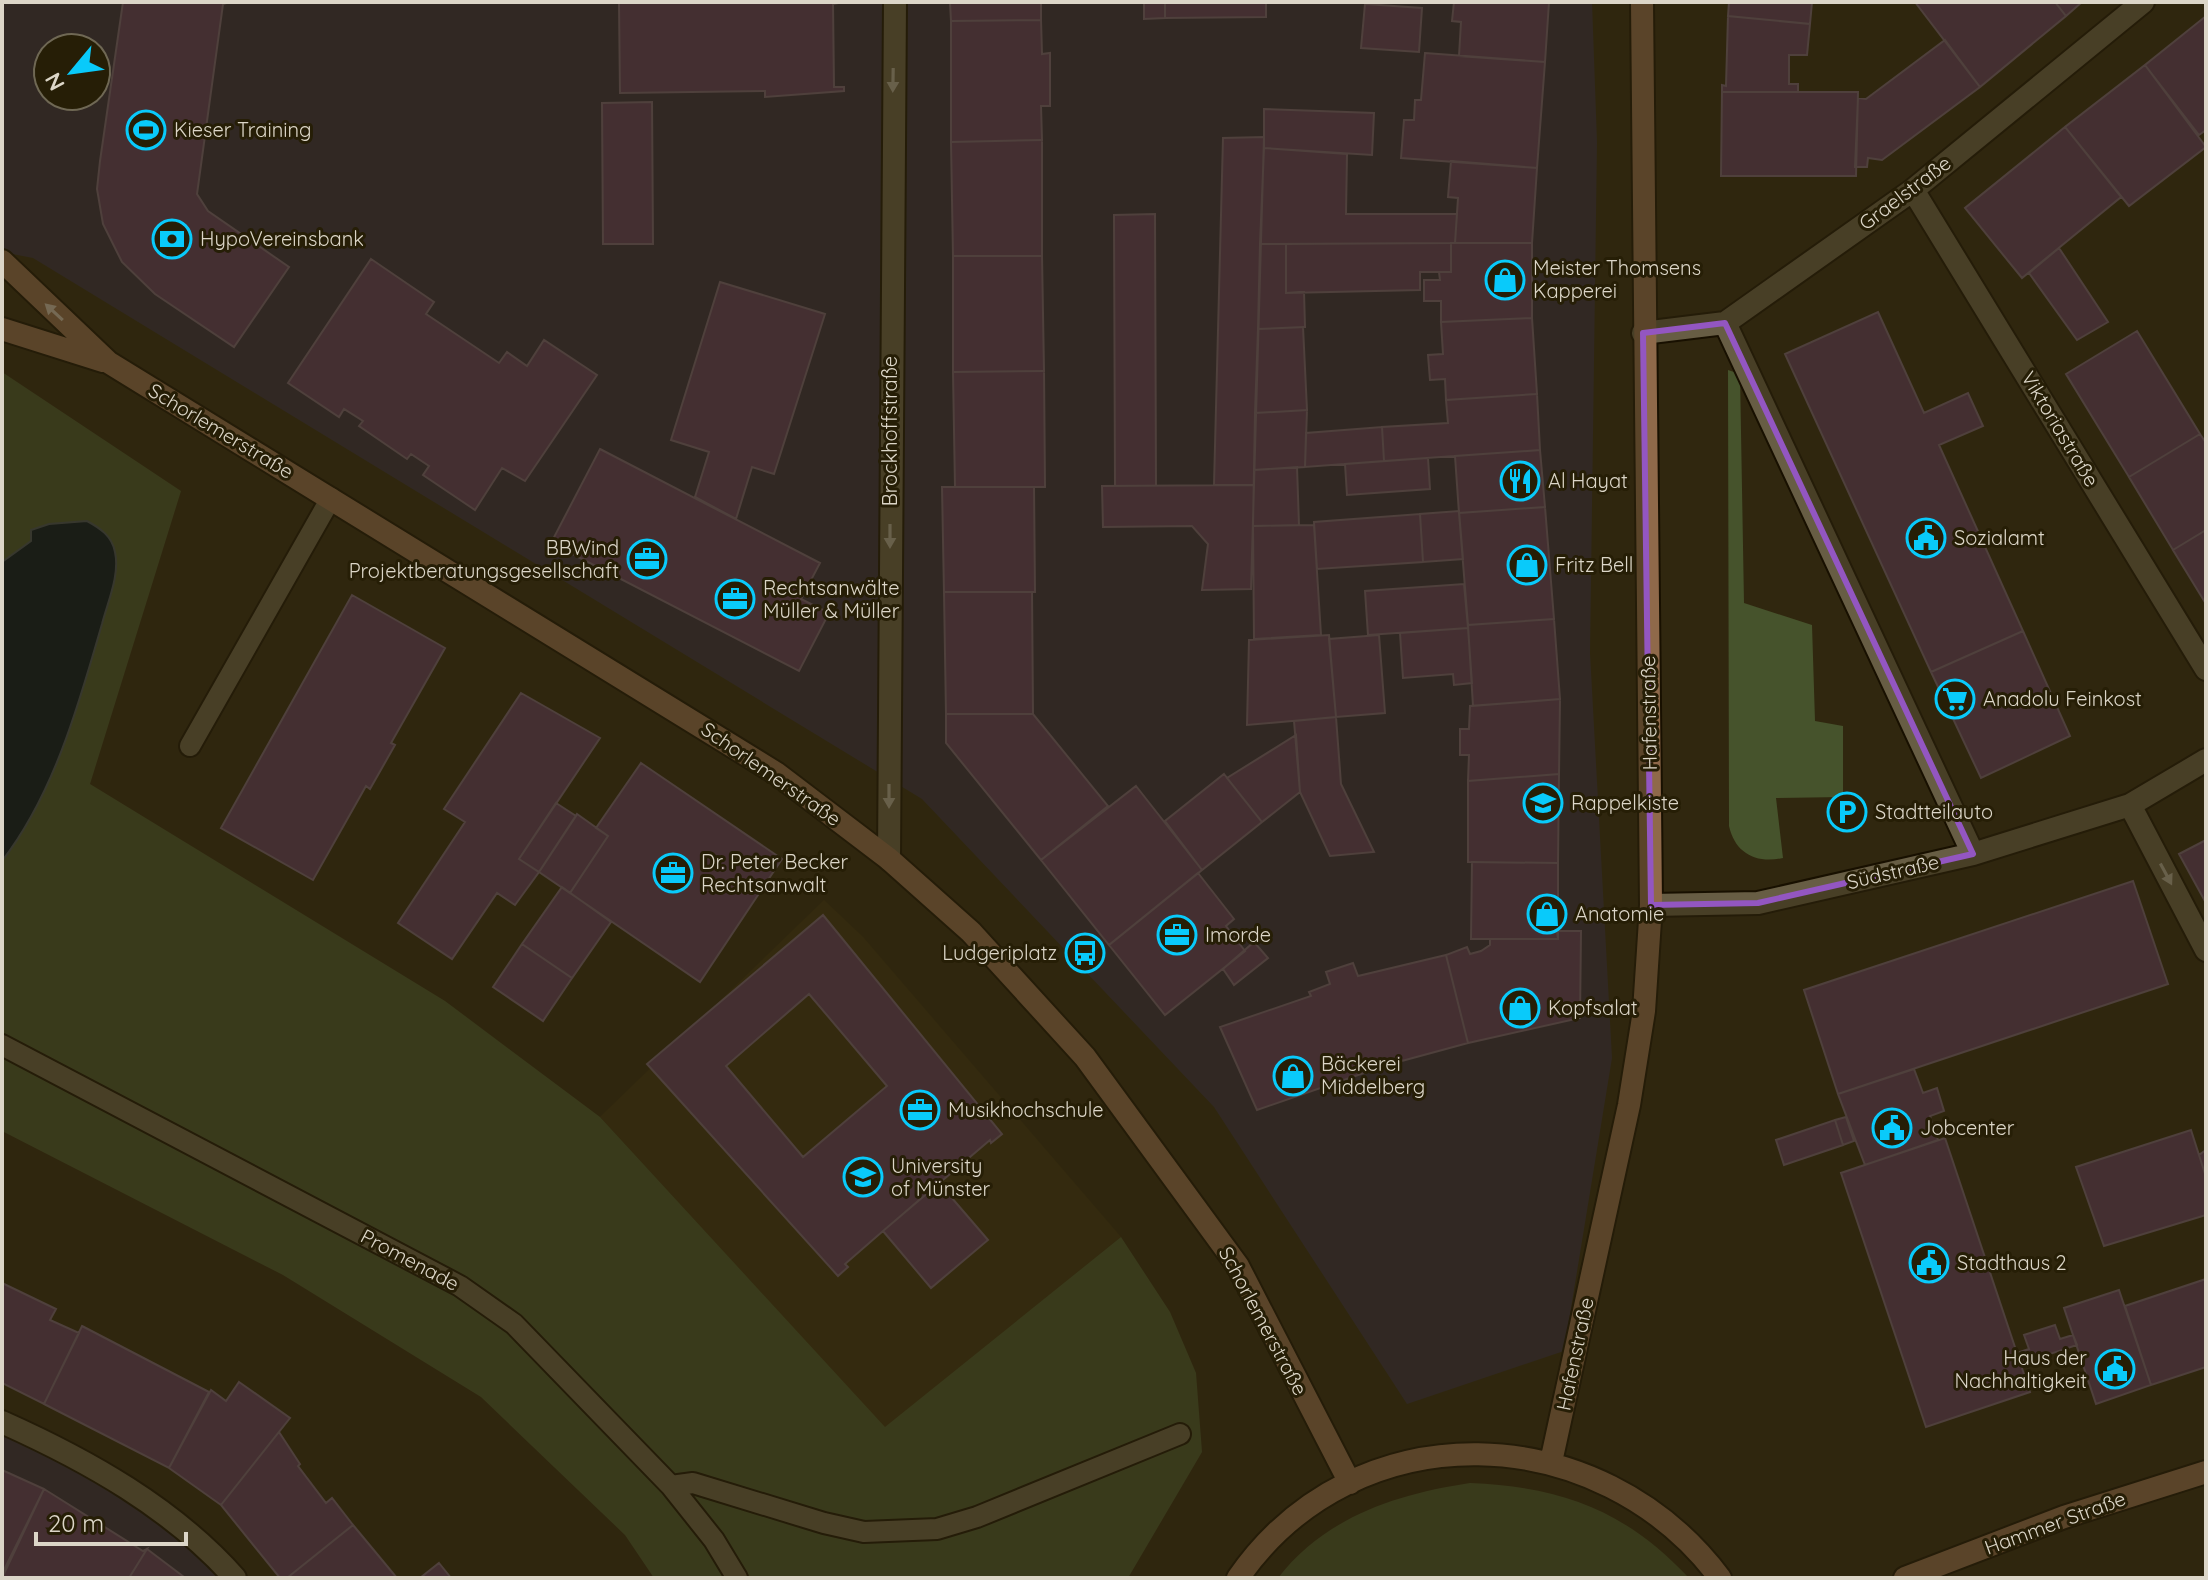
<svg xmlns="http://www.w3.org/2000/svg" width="2208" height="1580" font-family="Quicksand,sans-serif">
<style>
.commercial{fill:#332c3c;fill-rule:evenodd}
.built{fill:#3b3010}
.green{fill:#46532c}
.water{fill:#001221;stroke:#424d53;stroke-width:2}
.building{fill:#5d3a5c;stroke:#756073;stroke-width:2;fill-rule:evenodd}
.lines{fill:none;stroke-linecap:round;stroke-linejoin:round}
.service-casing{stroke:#181000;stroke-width:24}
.minor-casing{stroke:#181000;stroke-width:26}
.secondary-casing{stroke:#181000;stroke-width:26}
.service{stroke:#675d44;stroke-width:20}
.minor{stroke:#675d44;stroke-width:22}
.secondary{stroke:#8f694a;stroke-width:22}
.oneway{fill:#ada693}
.oneway2{fill:#c9bba8}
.marked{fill:none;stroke:#9356c1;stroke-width:6;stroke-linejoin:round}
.labels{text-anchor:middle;stroke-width:6;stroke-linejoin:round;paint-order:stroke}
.poi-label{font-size:20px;fill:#dcd6c8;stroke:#261e06;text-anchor:start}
.street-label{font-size:20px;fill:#dcd6c8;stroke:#261e06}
</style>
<rect width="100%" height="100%" fill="#30270f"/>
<!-- commercial -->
<path class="commercial" d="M2 2H1592L1597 142 1590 653 1612 1058 1564 1351 1407 1404 1214 1107 922 799 33 258 2 252ZM48 48H96V96H48Z
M2 1432 76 1465 201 1551 225 1578H2Z"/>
<!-- built -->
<path class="built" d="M824 900 863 937 1121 1237 885 1428 600 1117Z"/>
<!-- green -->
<path class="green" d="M1728 370 1740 374 1744 603 1812 625 1815 721 1843 726V797L1776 798 1783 858C1756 864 1735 853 1729 826Z
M2 372 181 491 90 784 445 1001 600 1117 885 1427 1121 1237 1170 1312 1196 1373 1202 1452 1128 1578H654L625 1535 481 1397 283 1275 2 1131Z
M1470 1483C1562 1487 1625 1510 1689 1578H1278C1325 1517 1397 1494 1470 1483Z"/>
<!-- water -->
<path class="water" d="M87 521C100 528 112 536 115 552 120 575 108 601 102 624 79 704 54 794 2 861V562L31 541V530L49 524Z"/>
<!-- building -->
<path class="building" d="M123 2H230L223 4 197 194 208 211 289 267 234 347 155 294 122 262 103 224 97 189 100 161Z
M844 2 833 4 834 87H844V91L765 97V91L620 93 619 3Z
M950 2H1041V20L951 21Z
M1144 2H1165V18L1144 19Z
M1165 2H1266V17L1165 18Z
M1454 2H1549L1545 62 1459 56 1461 22 1452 21Z
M1729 2H1812L1810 24 1728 16Z
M1915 2H2055L2066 16 1980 87Z
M2055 2H2082L2066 16Z
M1365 4 1422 8 1419 52 1361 48Z
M1728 16 1810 24 1807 55H1789V84H1798V92H1722V85L1726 86Z
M2206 16V130L2199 135 2145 65Z
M1041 20 1042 54 1050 53V106H1041L1042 140 951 142V21Z
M1945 40 1980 87 1882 160 1868 158 1867 167H1855L1858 98 1866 99Z
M1425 53 1545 62 1537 168 1401 158 1404 120H1414L1415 100H1421Z
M2145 65 2206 147 2129 206 2065 127Z
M1722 92H1858L1856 176H1721Z
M652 102 653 244H603L602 103Z
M1264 109 1374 113 1372 155 1264 148Z
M2065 127 2121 197 2022 278 1965 208Z
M1264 137 1254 485H1214L1223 138Z
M1042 140V256H953L951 142Z
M1264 148 1347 154 1346 214H1457L1455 243 1260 244Z
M1451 161 1537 168 1532 243H1455L1458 198 1448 197Z
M1155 214 1156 486H1115L1114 215Z
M1451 243V272H1420V290L1286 293V244Z
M1451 243H1532V318L1441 322V301H1424V280H1440L1439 272H1451Z
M1260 244H1286V293L1304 292 1305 327 1258 329Z
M2059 248 2108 322 2077 340 2029 273Z
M953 256H1042L1044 371 953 372Z
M371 259 434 302 426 314 499 363 507 352 527 366 544 340 597 375 525 481 502 468 475 510 423 475 429 466 411 454 407 459 359 426 363 421 344 409 339 417 288 383Z
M720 282 825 314 774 474 752 467 736 519 695 497 709 452 671 440Z
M1878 312 1924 413 1968 393 1983 426 1939 445 2023 631 1931 672 1785 354Z
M1532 318 1537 394 1446 400 1445 379 1430 380 1428 355 1443 354 1441 322Z
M1303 327 1307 410 1255 413 1258 329Z
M2137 331 2200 434 2129 477 2066 374Z
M1044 371 1045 487H955L953 372Z
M1537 394 1540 450 1384 461 1382 427 1448 423 1446 400Z
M1307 410 1305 467 1254 470 1255 413Z
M1382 427 1384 461 1305 467 1306 433Z
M2200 434 2206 443V530L2173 550 2129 477Z
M600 449 820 563 801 599 829 613 799 671 551 543Z
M1540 450 1545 507 1459 513 1455 456Z
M1428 458 1430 489 1347 495 1345 464Z
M1297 467 1299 525 1253 526 1254 470Z
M1254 485 1251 589 1202 590 1208 544 1192 526 1103 527 1102 486Z
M942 487H1034L1035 592H944Z
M1545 507 1554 619 1468 625 1459 513Z
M1459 511 1463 559 1423 562 1420 514Z
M1420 514 1423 562 1317 569 1314 522Z
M1314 525 1321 635 1254 639 1253 526Z
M2206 530V604L2173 550Z
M1464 584 1468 628 1368 635 1365 591Z
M944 592H1032L1033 714H946Z
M352 595 445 648 391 743 395 745 370 789 366 786 313 880 221 828Z
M1554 619 1560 699 1473 706 1468 625Z
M1468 628 1472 683 1454 685 1453 674 1403 678 1400 633Z
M2023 631 2070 736 1981 778 1931 672Z
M1329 635 1336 717 1247 725 1249 640Z
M1379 635 1385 713 1336 717 1329 639Z
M521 693 600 738 519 859 539 872 515 905 497 893 452 959 398 923 465 822 444 809Z
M1560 699 1559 774 1468 781 1469 755H1460V729H1469L1470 706Z
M946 714H1033L1108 806 1041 860 946 743Z
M1336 717 1341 784 1374 852 1330 856 1300 792 1294 721Z
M1296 735 1300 792 1262 822 1227 778Z
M641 763 782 859 700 982 570 893 608 836 596 828Z
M1224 774 1262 822 1202 870 1165 821Z
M1559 774 1558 863 1468 862V781Z
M1136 786 1202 870 1109 945 1041 860Z
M556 803 576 816 539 872 519 859Z
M577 814 608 836 570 893 539 872Z
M2206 840V903L2179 854Z
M1472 862 1558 863V939H1471Z
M1198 873 1234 919 1226 926 1245 951 1165 1015 1109 945Z
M2133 881 2168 984 1838 1094 1804 990Z
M562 887 611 922 572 978 522 944Z
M823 915 1002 1134 991 1143 990 1140 883 1231 845 1264 848 1267 838 1276 647 1064ZM809 994 887 1086 803 1157 726 1066Z
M1557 931H1581L1580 1018 1468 1043 1446 955 1467 947 1470 954 1481 951 1490 945V939H1558Z
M1254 942 1268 958 1234 985 1223 969Z
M522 944 572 978 543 1021 493 987Z
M1446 955 1468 1043 1387 1065 1257 1110 1220 1027 1311 996 1309 992 1330 984 1326 972 1353 963 1358 976Z
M1914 1069 1923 1093 1937 1088 1944 1111 1930 1116 1938 1140 1865 1165 1838 1094Z
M1846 1117 1854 1141 1843 1145 1835 1120Z
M1835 1120 1843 1145 1784 1165 1776 1140Z
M2191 1130 2206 1177V1215L2104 1246 2076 1167Z
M1945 1138 2030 1392 1926 1427 1841 1173Z
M2206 1150V1177L2199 1155Z
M939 1183 988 1240 931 1288 883 1231Z
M2206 1279V1367L2151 1385 2125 1306Z
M2 1283 56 1309 50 1320 79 1333 44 1404 2 1383Z
M2119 1290 2151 1385 2096 1404 2064 1308Z
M2055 1325 2060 1339 2073 1335 2077 1345 2020 1364 2017 1353 2029 1349 2024 1335Z
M82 1326 209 1392 169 1468 44 1404Z
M239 1382 290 1418 221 1505 169 1468 211 1390 226 1401Z
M279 1432 300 1464 298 1466 326 1503 332 1498 353 1525 287 1578H280L221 1505Z
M2 1470 44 1489 2 1574Z
M44 1489 143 1551 147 1549 129 1578H2Z
M353 1525 397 1578H287Z
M147 1549 184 1577 185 1578H129Z
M439 1563 451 1578H420Z"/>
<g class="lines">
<!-- service casing -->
<g class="service-casing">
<path id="service" d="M190 746 331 498
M2 1045 460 1286 514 1324 671 1486 714 1540 737 1578
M671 1486 693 1483 824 1523 864 1532 937 1529 977 1517 1180 1434"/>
</g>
<!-- minor casing -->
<g class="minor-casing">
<path id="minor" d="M1913 190 2206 669
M1725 323 1973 854
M1643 333 1725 323 1913 190 2143 2
M2130 805 2206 950
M889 859 895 2
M1651 905 1758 903 1973 854 2130 805 2206 760
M2 1422C87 1460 173 1508 235 1578"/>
</g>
<!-- secondary casing -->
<g class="secondary-casing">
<path id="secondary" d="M2 261 108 362 776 773 889 859 971 932 1085 1057 1238 1266 1350 1483
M2 329 103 361
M1551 1462 1629 1105 1644 1011 1651 905 1642 2
M1238 1578C1356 1408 1600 1418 1720 1578
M1905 1578 2064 1517 2206 1472"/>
</g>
<!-- service -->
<use href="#service" class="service"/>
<!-- minor -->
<use href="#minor" class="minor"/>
<!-- secondary -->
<use href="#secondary" class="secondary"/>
</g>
<!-- one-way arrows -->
<defs><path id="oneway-solid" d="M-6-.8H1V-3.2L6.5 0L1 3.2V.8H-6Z" transform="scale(2)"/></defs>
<g class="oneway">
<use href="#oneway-solid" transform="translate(893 80) rotate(91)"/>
<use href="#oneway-solid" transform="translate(890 536) rotate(90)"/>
<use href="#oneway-solid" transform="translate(889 796) rotate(90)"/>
<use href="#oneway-solid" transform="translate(2166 874) rotate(62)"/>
</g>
<use class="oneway2" href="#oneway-solid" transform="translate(54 312) rotate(-137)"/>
<!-- marked area -->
<path d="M0 0H2208V1580H0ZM1725 323 1973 854 1758 903 1651 905 1643 333Z" fill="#30270f" fill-opacity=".55" fill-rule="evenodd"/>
<path class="marked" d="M1725 323 1973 854 1758 903 1651 905 1643 333Z"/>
<!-- icons -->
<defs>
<g id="stadium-ring" transform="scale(2)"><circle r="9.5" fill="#261e06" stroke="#09cafa" stroke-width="1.5"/><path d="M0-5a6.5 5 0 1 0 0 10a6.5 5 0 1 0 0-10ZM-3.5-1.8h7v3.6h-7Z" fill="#09cafa"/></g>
<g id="bank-ring" transform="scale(2)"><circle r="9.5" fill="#261e06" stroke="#09cafa" stroke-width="1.5"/><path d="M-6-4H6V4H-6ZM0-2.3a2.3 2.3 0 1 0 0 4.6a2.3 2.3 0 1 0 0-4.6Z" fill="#09cafa"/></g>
<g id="shop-ring" transform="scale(2)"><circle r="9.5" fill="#261e06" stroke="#09cafa" stroke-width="1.5"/><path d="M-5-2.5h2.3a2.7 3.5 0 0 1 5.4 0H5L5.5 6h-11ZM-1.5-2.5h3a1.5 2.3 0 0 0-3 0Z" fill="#09cafa"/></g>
<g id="restaurant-ring" transform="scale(2)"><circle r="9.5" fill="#261e06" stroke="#09cafa" stroke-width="1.5"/><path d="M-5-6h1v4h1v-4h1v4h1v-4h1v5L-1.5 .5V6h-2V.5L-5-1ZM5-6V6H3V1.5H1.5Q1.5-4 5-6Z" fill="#09cafa"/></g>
<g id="civic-ring" transform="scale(2)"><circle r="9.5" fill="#261e06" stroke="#09cafa" stroke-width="1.5"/><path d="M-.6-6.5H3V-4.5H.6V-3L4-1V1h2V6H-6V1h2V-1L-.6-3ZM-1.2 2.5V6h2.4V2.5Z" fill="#09cafa"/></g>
<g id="office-ring" transform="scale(2)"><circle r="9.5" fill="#261e06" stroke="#09cafa" stroke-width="1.5"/><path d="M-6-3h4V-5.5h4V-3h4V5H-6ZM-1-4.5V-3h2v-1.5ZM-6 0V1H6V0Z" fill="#09cafa"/></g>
<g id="supermarket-ring" transform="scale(2)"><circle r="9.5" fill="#261e06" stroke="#09cafa" stroke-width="1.5"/><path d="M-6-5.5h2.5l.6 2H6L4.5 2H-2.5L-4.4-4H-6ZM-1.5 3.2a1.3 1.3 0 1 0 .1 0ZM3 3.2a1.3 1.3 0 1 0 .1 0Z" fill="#09cafa"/></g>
<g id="school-ring" transform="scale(2)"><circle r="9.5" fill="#261e06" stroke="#09cafa" stroke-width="1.5"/><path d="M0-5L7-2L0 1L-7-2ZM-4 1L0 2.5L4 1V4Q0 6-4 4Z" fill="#09cafa"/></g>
<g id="parking-ring" transform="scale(2)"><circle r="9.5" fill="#261e06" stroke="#09cafa" stroke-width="1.5"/><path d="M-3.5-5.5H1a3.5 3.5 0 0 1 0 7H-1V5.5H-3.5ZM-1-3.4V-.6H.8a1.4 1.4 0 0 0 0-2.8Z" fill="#09cafa"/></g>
<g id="bus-ring" transform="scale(2)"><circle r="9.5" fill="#261e06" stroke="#09cafa" stroke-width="1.5"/><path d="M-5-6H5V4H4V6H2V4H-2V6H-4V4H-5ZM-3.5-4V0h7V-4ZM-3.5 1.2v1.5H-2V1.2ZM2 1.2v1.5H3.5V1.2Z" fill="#09cafa"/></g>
<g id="university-ring" transform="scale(2)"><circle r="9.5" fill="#261e06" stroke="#09cafa" stroke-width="1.5"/><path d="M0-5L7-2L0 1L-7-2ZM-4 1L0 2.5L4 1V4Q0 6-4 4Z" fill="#09cafa"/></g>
</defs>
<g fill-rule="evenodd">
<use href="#stadium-ring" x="146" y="130"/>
<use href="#bank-ring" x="172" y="239"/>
<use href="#shop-ring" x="1505" y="280"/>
<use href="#restaurant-ring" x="1520" y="481"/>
<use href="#civic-ring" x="1926" y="538"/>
<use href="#office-ring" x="647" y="559"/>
<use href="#shop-ring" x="1527" y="565"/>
<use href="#office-ring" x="735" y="599"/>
<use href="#supermarket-ring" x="1955" y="699"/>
<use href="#school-ring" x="1543" y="803"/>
<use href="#parking-ring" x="1847" y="812"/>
<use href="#office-ring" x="673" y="873"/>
<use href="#shop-ring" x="1547" y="914"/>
<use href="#office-ring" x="1177" y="935"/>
<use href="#bus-ring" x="1085" y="953"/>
<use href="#shop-ring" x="1520" y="1008"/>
<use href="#shop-ring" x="1293" y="1076"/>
<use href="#office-ring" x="920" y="1110"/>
<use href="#civic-ring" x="1892" y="1128"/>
<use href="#university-ring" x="863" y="1177"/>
<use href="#civic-ring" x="1929" y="1263"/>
<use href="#civic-ring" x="2115" y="1369"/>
</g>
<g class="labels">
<!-- poi labels -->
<g class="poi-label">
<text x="174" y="137">Kieser Training</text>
<text x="200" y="246">HypoVereinsbank</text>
<text x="1533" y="275">Meister Thomsens<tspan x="1533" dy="23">Kapperei</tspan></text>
<text x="1548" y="488">Al Hayat</text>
<text x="1954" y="545">Sozialamt</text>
<text x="619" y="555" text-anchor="end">BBWind<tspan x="619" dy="23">Projektberatungsgesellschaft</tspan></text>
<text x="1555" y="572">Fritz Bell</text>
<text x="763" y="595">Rechtsanwälte<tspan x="763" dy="23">Müller &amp; Müller</tspan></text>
<text x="1983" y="706">Anadolu Feinkost</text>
<text x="1571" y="810">Rappelkiste</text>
<text x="1875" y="819">Stadtteilauto</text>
<text x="701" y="869">Dr. Peter Becker<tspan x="701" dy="23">Rechtsanwalt</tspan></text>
<text x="1575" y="921">Anatomie</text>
<text x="1205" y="942">Imorde</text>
<text x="1057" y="960" text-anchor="end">Ludgeriplatz</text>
<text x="1548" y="1015">Kopfsalat</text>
<text x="1321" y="1071">Bäckerei<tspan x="1321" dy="23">Middelberg</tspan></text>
<text x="948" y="1117">Musikhochschule</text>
<text x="1920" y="1135">Jobcenter</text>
<text x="891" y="1173">University<tspan x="891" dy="23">of Münster</tspan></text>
<text x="1957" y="1270">Stadthaus 2</text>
<text x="2087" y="1365" text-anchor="end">Haus der<tspan x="2087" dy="23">Nachhaltigkeit</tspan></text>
</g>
<!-- street labels -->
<g class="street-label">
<text transform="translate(1905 193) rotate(-37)" y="7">Graelstraße</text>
<text transform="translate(2060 429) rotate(59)" y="7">Viktoriastraße</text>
<text transform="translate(221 431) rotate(31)" y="7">Schorlemerstraße</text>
<text transform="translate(890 431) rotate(-90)" y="7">Brockhoffstraße</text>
<text transform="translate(1649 713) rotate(-91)" y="7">Hafenstraße</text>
<text transform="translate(771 774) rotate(35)" y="7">Schorlemerstraße</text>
<text transform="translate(1893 872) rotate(-13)" y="7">Südstraße</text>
<text transform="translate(410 1260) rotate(28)" y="7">Promenade</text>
<text transform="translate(1263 1321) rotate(62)" y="7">Schorlemerstraße</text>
<text transform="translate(1575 1354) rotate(-78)" y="7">Hafenstraße</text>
<text transform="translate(2055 1523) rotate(-20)" y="7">Hammer Straße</text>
</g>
</g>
<!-- border -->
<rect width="2208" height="1580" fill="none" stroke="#dcd6c8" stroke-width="8"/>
<!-- north arrow -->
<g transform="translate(72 72) rotate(241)"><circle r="38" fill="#261e06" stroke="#6f6854" stroke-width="2"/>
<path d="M0-6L14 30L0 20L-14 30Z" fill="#09cafa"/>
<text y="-12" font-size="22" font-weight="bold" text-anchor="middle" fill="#dcd6c8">N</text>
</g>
<!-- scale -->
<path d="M36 1532v12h150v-12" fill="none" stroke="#dcd6c8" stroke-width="4"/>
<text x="48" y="1532" font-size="24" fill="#dcd6c8" stroke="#261e06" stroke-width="6" paint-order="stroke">20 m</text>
</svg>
